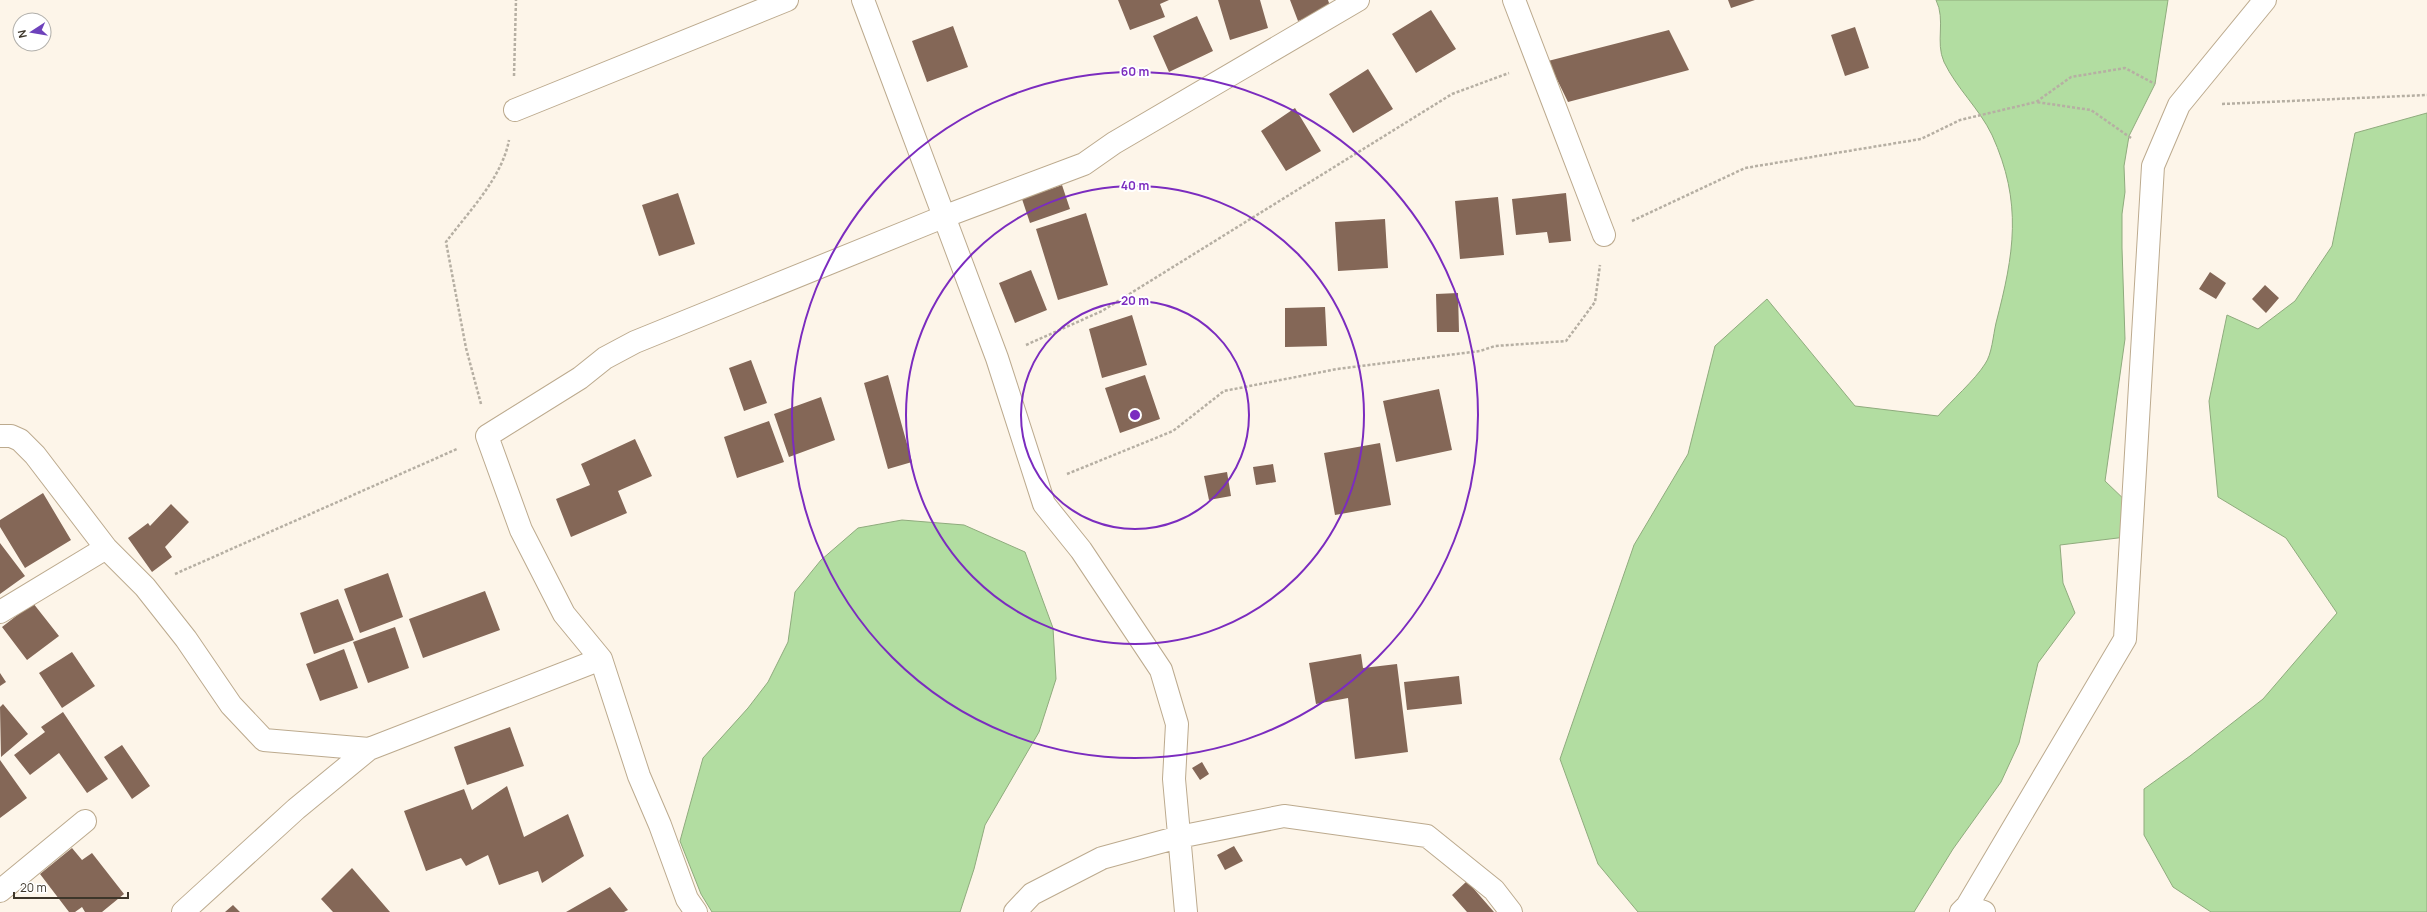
<svg xmlns="http://www.w3.org/2000/svg" width="2427" height="912" font-family="Manrope,sans-serif">
<style>
.water{fill:#b2dda1;stroke:#8fab7d}
.building{fill:#846757}
.lines{fill:none;stroke-linecap:round;stroke-linejoin:round}
.street-casing{stroke:#bcaa8e;stroke-width:24}
.path{stroke:#b6afa3;stroke-width:2.5;stroke-dasharray:3 2;stroke-linecap:butt}
.street{stroke:#fff;stroke-width:22}
.ring{fill:none;stroke:#7b2cbf;stroke-width:2}
.centre{fill:#7b2cbf;stroke:#fff;stroke-width:2}
.ring-label{font-size:12px;text-anchor:middle;font-weight:bold;fill:#7b2cbf;stroke:#fff;stroke-width:4;stroke-linejoin:round;paint-order:stroke}
</style>
<rect width="100%" height="100%" fill="#fdf5e9"/>
<!-- water -->
<path class="water" d="M1936 0H2168L2155 84 2129 136 2124 166 2125 192 2122 214V248L2125 339 2105 481 2130 505 2126 537 2060 545 2063 583 2075 613 2038 663 2019 743 2001 782 1953 849 1914 912H1638L1598 864 1560 759 1634 545 1688 454 1715 346 1767 299 1855 406 1938 416C1951 401 1975 380 1985 364 1992 354 1993 336 1996 323 2014 254 2023 203 1992 135 1979 108 1957 89 1944 62 1935 42 1946 20 1936 0Z
M2427 113V912H2211L2173 887 2144 835V789L2190 756 2263 699 2337 613 2286 538 2218 497 2209 401 2227 315 2258 329 2295 301 2332 246 2355 133Z
M902 520 964 525 1025 552 1053 628 1056 679 1039 732 985 825 974 869 960 912H712L701 894 680 841 703 758 748 708 768 682 788 642 795 592 821 560 858 528Z"/>
<!-- building -->
<path class="building" d="M1118 0H1169L1160 4 1165 17 1130 30Z
M1218 0H1260L1268 28 1230 40Z
M1290 0H1328L1331 9 1298 21Z
M1728 0H1755L1731 8Z
M1431 10 1456 49 1416 73 1392 34Z
M1197 16 1213 51 1169 72 1153 36Z
M953 26 968 67 927 82 912 41Z
M1855 27 1869 68 1845 76 1831 35Z
M1669 30 1689 70 1568 102 1548 61Z
M1368 69 1393 109 1353 133 1329 94Z
M1295 108 1321 151 1286 171 1261 131Z
M1062 185 1070 209 1030 223 1022 199Z
M678 193 695 244 659 256 642 205Z
M1566 193 1571 241 1549 243 1547 232 1516 235 1512 199Z
M1498 197 1504 255 1460 259 1455 201Z
M1086 213 1108 285 1058 300 1036 229Z
M1385 219 1388 268 1338 271 1335 222Z
M1031 270 1047 310 1015 323 999 283Z
M2210 272 2226 283 2216 299 2199 289Z
M2265 285 2279 298 2266 313 2252 299Z
M1458 293 1459 332H1437L1436 294Z
M1325 307 1327 346 1285 347V308Z
M1132 315 1147 365 1102 378 1089 329Z
M751 360 767 403 744 411 729 368Z
M888 375 912 462 888 469 864 383Z
M1145 375 1160 419 1120 433 1105 388Z
M1439 389 1452 450 1396 462 1383 401Z
M821 397 835 440 789 457 774 414Z
M769 421 784 462 737 478 724 437Z
M635 439 652 476 618 491 627 513 571 537 556 499 590 485 581 464Z
M1380 443 1391 505 1335 515 1324 453Z
M1273 464 1276 482 1256 485 1253 467Z
M1227 472 1231 496 1209 500 1204 476Z
M43 493 71 540 25 568 0 527V520Z
M171 504 189 522 165 547 172 557 152 572 128 538 148 523 150 526Z
M0 543 25 576 0 594Z
M388 573 403 617 360 633 344 589Z
M485 591 500 630 423 658 409 619Z
M338 599 354 640 314 654 300 613Z
M33 603 59 636 27 660 2 627Z
M395 627 409 668 368 683 353 642Z
M344 649 358 688 320 701 306 664Z
M72 652 95 686 62 708 39 673Z
M1361 654 1363 668 1397 664 1408 752 1355 759 1348 698 1316 704 1309 663Z
M0 673 6 682 0 686Z
M1459 676 1462 704 1407 710 1404 682Z
M3 704 28 734 1 757 0 707Z
M63 712 108 779 87 793 59 753 30 775 14 755 45 732 41 727Z
M510 727 524 766 467 785 454 747Z
M122 745 150 786 132 799 104 757Z
M0 760 27 798 0 818Z
M1202 762 1209 774 1200 780 1192 768Z
M507 786 524 837 568 814 584 856 542 883 538 871 499 885 488 855 466 866 461 858 426 871 404 811 464 789 472 810Z
M1234 846 1243 861 1225 870 1217 855Z
M72 848 82 860 92 853 124 894 102 912H85L82 907 75 912H69L40 874Z
M352 868 390 912H333L321 899Z
M1467 881 1494 912H1467L1452 895Z
M610 887 628 910 624 912H566Z
M233 905 240 912H225Z"/>
<g class="lines">
<!-- street casing -->
<g class="street-casing">
<path id="street" d="M863 0 997 358 1044 504 1081 550 1161 670 1177 724 1174 779 1186 912
M1514 0 1604 235
M515 110 787 0
M0 436H11L20 440 35 455 106 548 0 612
M106 548 145 587 186 639 231 705 264 740 369 749
M0 891 85 821
M1967 906 1984 912
M183 912 296 809 369 749 601 659
M696 912 687 899 660 825 639 776 601 659 564 614 521 530 487 436 580 378 605 358 635 342 943 217 1084 164 1114 143 1358 0
M1015 912 1032 894 1102 858 1179 837 1284 816 1427 836 1494 890 1511 912
M1961 912 1967 906 2125 639 2153 166 2179 105 2265 0"/>
</g>
<!-- path -->
<path class="path" d="M514 76 516 0
M2222 104 2427 95
M2131 138 2091 110 2036 102 2071 77 2125 68 2155 84
M1632 221 1745 168 1921 139 1960 120 2036 102
M1026 345 1102 311 1452 94 1509 73
M481 404 466 348 446 242C469 211 502 178 509 140
M1067 474 1173 431 1224 391 1337 369 1480 351 1495 346 1566 341 1595 302 1600 265
M175 574 457 449"/>
<!-- street -->
<use href="#street" class="street"/>
</g>
<!-- distance rings -->
<g class="ring">
<circle cx="1135" cy="415" r="114"/>
<circle cx="1135" cy="415" r="229"/>
<circle cx="1135" cy="415" r="343"/>
</g>
<circle cx="1135" cy="415" r="6" class="centre"/>
<g class="ring-label">
<text x="1135" y="76">60 m</text>
<text x="1135" y="190">40 m</text>
<text x="1135" y="305">20 m</text>
</g>
<!-- north arrow -->
<g transform="translate(32 32) rotate(258)"><circle r="19" fill="#ffffff" stroke="#b1afaa"/>
<path d="M0-3L7 15L0 10L-7 15Z" fill="#6d42bb"/>
<text y="-6" font-size="11" font-weight="bold" text-anchor="middle" fill="#3d362a">N</text>
</g>
<!-- scale -->
<path d="M14 892v6h114v-6" fill="none" stroke="#3d362a" stroke-width="2"/>
<text x="20" y="892" font-size="12" fill="#3d362a" stroke="#ffffff" stroke-width="3" paint-order="stroke">20 m</text>
</svg>
